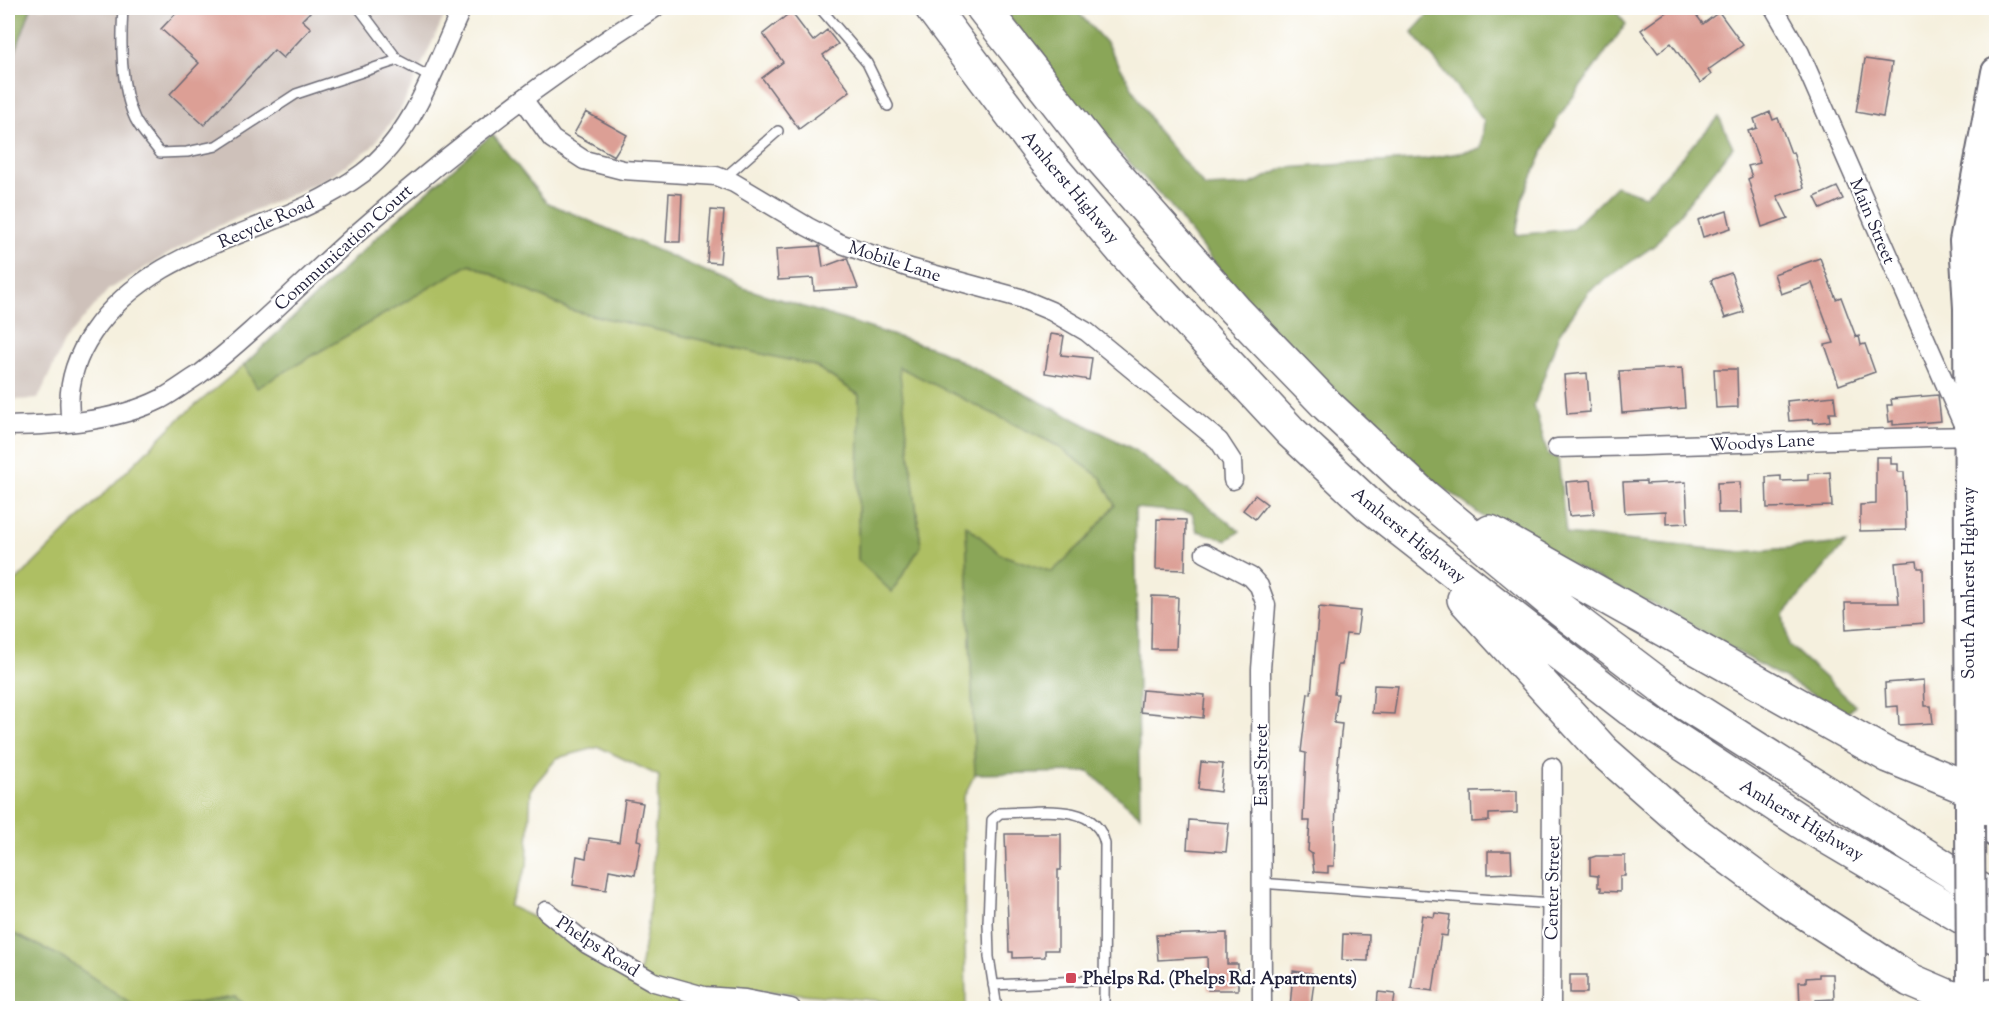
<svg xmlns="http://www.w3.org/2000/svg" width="2004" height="1016" font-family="'Sorts Mill Goudy',serif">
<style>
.industrial{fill:#cec1ba}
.green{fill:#aebf63;stroke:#68704f;stroke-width:1.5;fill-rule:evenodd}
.forest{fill:#8aa659;stroke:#56644a;stroke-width:1.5}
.building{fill:#dc9f95}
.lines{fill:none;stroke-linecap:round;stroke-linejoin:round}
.lane-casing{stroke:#6c6a74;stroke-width:12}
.street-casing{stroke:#6c6a74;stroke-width:21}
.primary-casing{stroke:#6c6a74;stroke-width:32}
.highway-casing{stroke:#6c6a74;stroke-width:36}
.lane{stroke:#fff;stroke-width:9}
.street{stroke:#fff;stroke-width:18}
.primary{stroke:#fff;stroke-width:28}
.highway{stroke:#fff;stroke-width:33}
.primary-bridge-casing{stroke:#6c6a74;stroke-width:32;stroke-linecap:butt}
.primary-bridge{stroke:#fff;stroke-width:28}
.poi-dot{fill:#d1495b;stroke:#fff;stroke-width:2}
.labels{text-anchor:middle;stroke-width:4.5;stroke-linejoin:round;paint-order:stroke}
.street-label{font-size:18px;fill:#22223b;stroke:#fff}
.poi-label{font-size:18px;font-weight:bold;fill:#22223b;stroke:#fff;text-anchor:start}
</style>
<rect width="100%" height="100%" fill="#fff"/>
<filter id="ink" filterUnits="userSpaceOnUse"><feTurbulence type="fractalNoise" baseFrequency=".0167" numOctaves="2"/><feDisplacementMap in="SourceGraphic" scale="12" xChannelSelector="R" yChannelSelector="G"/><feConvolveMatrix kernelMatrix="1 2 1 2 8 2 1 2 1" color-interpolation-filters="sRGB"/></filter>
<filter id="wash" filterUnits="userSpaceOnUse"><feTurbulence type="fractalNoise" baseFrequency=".008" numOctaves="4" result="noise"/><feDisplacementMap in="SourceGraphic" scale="24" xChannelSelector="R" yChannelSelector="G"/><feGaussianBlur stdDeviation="1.35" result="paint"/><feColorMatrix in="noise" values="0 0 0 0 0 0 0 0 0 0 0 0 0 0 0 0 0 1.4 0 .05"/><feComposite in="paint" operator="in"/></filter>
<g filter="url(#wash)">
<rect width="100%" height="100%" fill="#f5f0de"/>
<!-- industrial -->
<path class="industrial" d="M31 8H448L401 109 371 148 324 180 207 231 108 290 64 342 38 399 11 400 8 397V73Z"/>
<!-- green -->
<path class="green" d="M470 264 570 310 815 366 859 395 858 560 921 546 898 366 1056 445 1101 478 1115 505 1087 539 1052 572 1002 555 966 526 975 774 963 798 966 1008 731 988 730 1008H250L235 997 165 1008H138L62 957 8 931V589L179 419 244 365 258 387ZM599 747 659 776 648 924 637 986 541 921 509 906 527 866 531 789 557 758Z"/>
<!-- forest -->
<path class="forest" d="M8 8H31L8 73Z
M1002 8H1074L1107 44 1156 129 1205 187 1249 185 1285 168 1425 159 1481 149 1484 121 1412 32 1434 8H1613L1626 24 1560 115 1523 196 1516 235 1572 229 1616 186 1645 196 1719 117 1733 147 1655 245 1589 291 1559 334 1534 405 1548 455 1558 458 1566 534 1742 552 1846 543 1784 614 1789 645 1855 705 1846 714 1663 609 1554 557 1489 521 1415 467 1241 299 1170 205 1066 96Z
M492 134 546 202 744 288 939 350 1133 449 1240 531 1227 540 1197 531 1192 513 1135 508 1140 816 1089 772 975 774 966 525 1002 555 1052 572 1087 539 1115 505 1101 478 1056 445 899 367 921 546 892 592 858 560 859 395 815 366 570 310 470 264 257 388 244 365 379 235Z
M8 931 62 957 138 1008H8Z
M235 997 250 1008H165Z"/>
<g id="blocks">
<!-- building -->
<path class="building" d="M181 8H314L302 20 311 28 283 58 274 50 204 125 170 94 199 63 161 29Z
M1672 8H1691L1703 24 1719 12 1743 45 1708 70 1711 75 1700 83 1671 43 1658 53 1641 30Z
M791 12 813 41 827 30 838 44 823 55 850 91 799 129 762 78 783 62 763 34Z
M1865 59 1892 63 1883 117 1856 112Z
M586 112 627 135 614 156 574 134Z
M1770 112 1773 120 1778 118 1791 153 1793 152 1804 188 1777 196 1788 218 1762 227 1748 179 1752 177 1748 166 1760 163 1748 131 1757 128 1754 119Z
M1837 187 1843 199 1821 209 1815 197Z
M669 193 682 194 680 242H666Z
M711 210 724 211 720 263 707 262Z
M1727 211 1731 228 1703 237 1698 220Z
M820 246 823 267 847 258 858 288 814 291 813 278 778 280 776 249Z
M1820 258 1836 299 1841 297 1856 337 1859 336 1861 345 1865 344 1875 372 1839 385 1825 345 1834 343 1812 283 1781 294 1774 274Z
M1731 273 1744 312 1725 318 1711 280Z
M1051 334 1064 336 1061 355 1092 358 1089 380 1045 373Z
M1682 368 1685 408 1622 413 1619 371Z
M1714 369H1737L1738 407 1716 408Z
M1587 373 1590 412 1567 414 1564 375Z
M1938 395 1941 421 1893 425V421L1889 422 1887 405H1892L1891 399Z
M1834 396 1836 413H1829L1830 421 1814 423 1813 419 1789 421 1787 401Z
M1876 457H1891V464H1898V472H1904L1906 530 1860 531V505L1876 504Z
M1830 472 1832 506 1767 508 1766 477 1781 476V481L1808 480V474Z
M1591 480 1594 514 1569 516 1566 482Z
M1646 481V484L1686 482 1688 523 1666 524V511L1625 513 1623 482Z
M1740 482 1741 513H1718L1717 483Z
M1255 495 1267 504 1255 519 1243 510Z
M1157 519 1186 520 1185 570 1156 569Z
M1917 561 1918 568H1923L1924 623 1846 629 1845 603H1899L1895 563Z
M1152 596 1178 597 1176 649H1151Z
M1319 607 1360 611 1357 635 1346 634 1342 665H1338L1334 694H1338L1334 723 1342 724 1337 771 1334 866H1328V873L1314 872 1312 854 1308 851 1310 821H1303L1306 753 1301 752 1308 693 1311 694Z
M1924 680 1925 706H1931L1933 723 1899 725 1898 706 1886 707 1885 683Z
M1374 685 1398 686 1394 714 1372 713Z
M1142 690 1205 695 1203 718 1140 712Z
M1201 762 1223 764 1220 792 1198 789Z
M1517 791V813L1489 814V821L1472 822 1471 792Z
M625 800 643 803 637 840 641 841 635 875 609 870 606 890 573 885 577 856 586 858 589 838 619 842Z
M1189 820 1229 823 1226 852 1187 849Z
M1005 834H1061V870H1058V950H1045V957L1013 958V952H1009Z
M1488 851H1511L1512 873 1488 874Z
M1596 856H1625V876H1620V892L1601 891V887H1598V876L1590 875V858Z
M1435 913 1450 915 1447 936 1441 935 1433 991 1411 988 1422 915 1434 917Z
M1227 933V964H1238V990H1208L1207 957 1158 960 1156 935Z
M1343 934 1369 935 1368 961 1342 960Z
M1293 971 1315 974 1311 1005H1307V1008H1290Z
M1819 974H1833L1834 999 1816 1000V1008H1800L1799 982H1806V978L1819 977Z
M1570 975H1587V993H1570Z
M1378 992 1395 994 1393 1008H1377Z"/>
</g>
</g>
<g filter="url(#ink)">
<use href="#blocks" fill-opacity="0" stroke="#6c6a74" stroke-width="1.5"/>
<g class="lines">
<!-- lane casing -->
<g class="lane-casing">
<path id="lane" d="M123 8C121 42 120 87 135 119 141 131 152 142 160 153L187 152 216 146 296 94 398 60
M359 8 398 60 430 77
M820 8 867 63 888 106
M723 179 778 131
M1261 883 1551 904
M993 985 1104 980
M997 1008 989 957 988 923 992 820 1000 813C1034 813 1096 799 1105 844L1104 1008"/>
</g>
<!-- street casing -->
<g class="street-casing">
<path id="street" d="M1774 8 1800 53 1965 429
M523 99 552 139 584 160 623 170 716 176 734 183 808 227 839 243 910 268 1020 298 1051 311 1087 332 1219 441 1232 461 1233 480
M71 422C60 356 109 301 163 269 226 232 303 218 363 173 415 133 435 65 462 8
M8 426C58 425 115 422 161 399 174 392 187 382 200 374 257 330 307 277 362 229 454 148 552 74 655 8
M1557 448C1694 446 1831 439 1968 436L1978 439
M1205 553 1251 577 1259 586 1266 605 1261 669 1262 1008
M546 911 587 944 654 982 704 996 745 999 791 1008
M1551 1008 1552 767"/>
</g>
<!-- primary casing -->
<g class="primary-casing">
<path id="primary" d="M1982 189 1990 263 1987 439
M1989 572 1996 833
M1970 824 1968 308 1964 241 1996 72"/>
</g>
<!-- highway casing -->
<g class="highway-casing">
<path id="highway" d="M932 8 1045 159 1124 252 1291 432 1369 505 1630 709 1800 821 1996 937
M983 8 1095 151 1235 310 1327 405 1424 496 1561 610 1677 698 1996 900
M1986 441 1993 478 1996 596
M1490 532 1889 756 1970 789 1996 794
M1464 599 1603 751 1698 835 1789 902 1910 980 1952 998 1996 996"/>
</g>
<!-- lane -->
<use href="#lane" class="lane"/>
<!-- street -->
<use href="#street" class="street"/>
<!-- primary -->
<use href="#primary" class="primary"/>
<!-- highway -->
<use href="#highway" class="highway"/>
<!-- primary-bridge casing -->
<g class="primary-bridge-casing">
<path id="primary-bridge" d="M1970 824 1971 980"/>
</g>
<!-- primary-bridge -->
<use href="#primary-bridge" class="primary-bridge"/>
</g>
</g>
<!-- markers -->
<rect class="poi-dot" x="1065" y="972" width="12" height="12" rx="3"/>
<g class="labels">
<!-- street labels -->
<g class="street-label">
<text transform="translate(1071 187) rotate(50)" y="6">Amherst Highway</text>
<text transform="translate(1873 221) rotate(67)" y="6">Main Street</text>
<text transform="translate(266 222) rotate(-24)" y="6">Recycle Road</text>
<text transform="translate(343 247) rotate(-42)" y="6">Communication Court</text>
<text transform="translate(895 261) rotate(18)" y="6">Mobile Lane</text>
<text transform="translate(1762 442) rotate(-3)" y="6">Woodys Lane</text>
<text transform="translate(1409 535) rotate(39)" y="6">Amherst Highway</text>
<text transform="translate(1968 583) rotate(-90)" y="6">South Amherst Highway</text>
<text transform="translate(1261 765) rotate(-90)" y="6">East Street</text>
<text transform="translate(1802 820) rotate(31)" y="6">Amherst Highway</text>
<text transform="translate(1552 888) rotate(-89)" y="6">Center Street</text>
<text transform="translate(598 946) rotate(33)" y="6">Phelps Road</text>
</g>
<!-- poi labels -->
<g class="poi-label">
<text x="1083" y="984">Phelps Rd. (Phelps Rd. Apartments)</text>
</g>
</g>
<!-- margin -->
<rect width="2004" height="1016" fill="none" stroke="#fff" stroke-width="30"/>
</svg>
